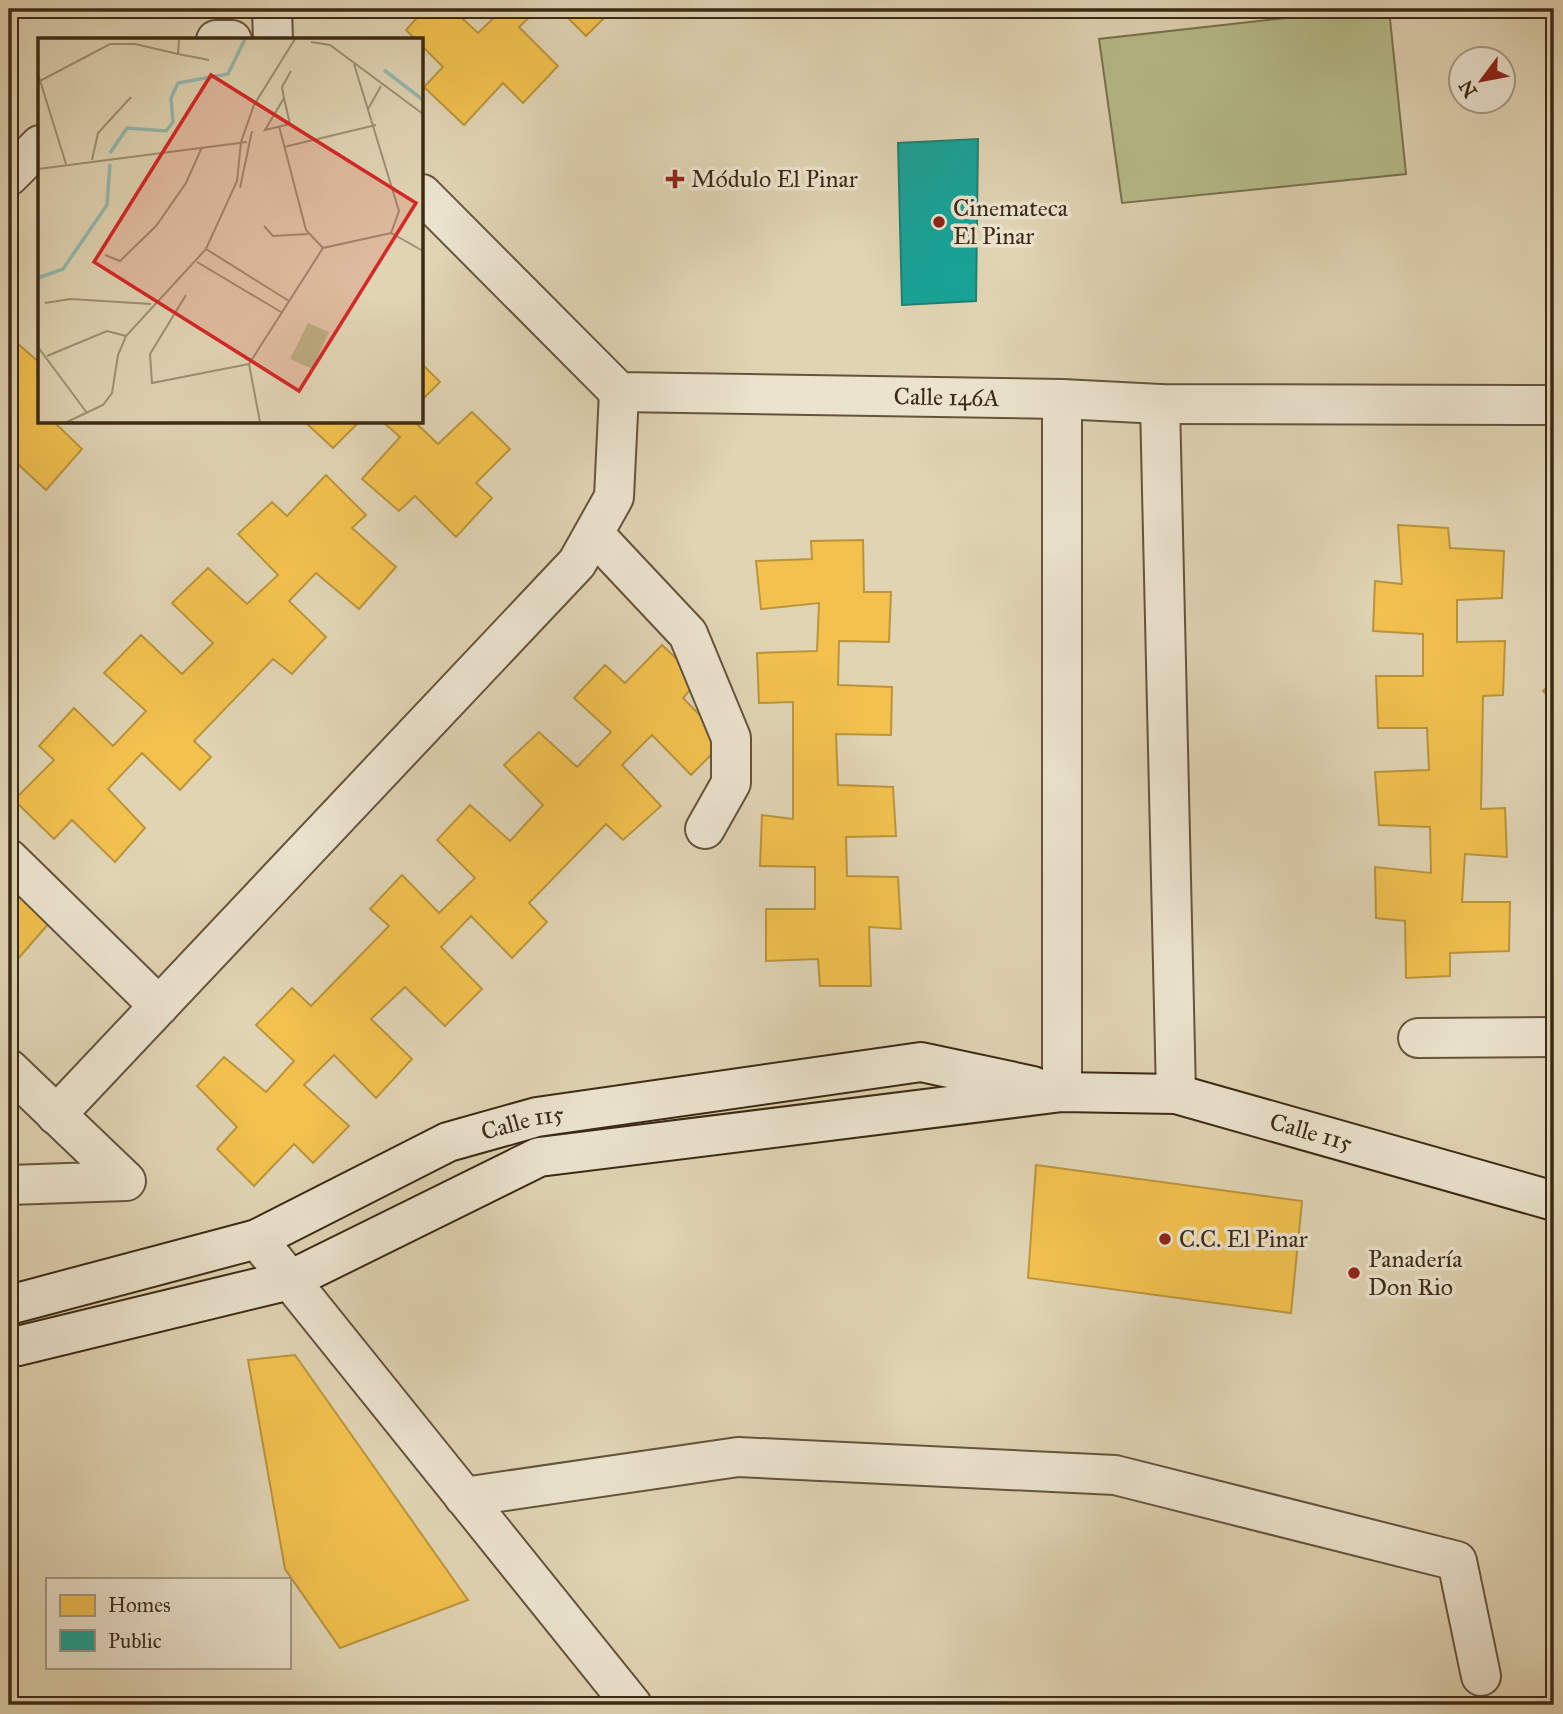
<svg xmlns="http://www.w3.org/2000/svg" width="1563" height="1714" font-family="'IM FELL Great Primer',serif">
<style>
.green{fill:#b6bc8a;stroke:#797350;stroke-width:2}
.homes{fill:#f2c14e;stroke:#bb943d;stroke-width:2}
.public{fill:#17a398;stroke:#227f71;stroke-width:2}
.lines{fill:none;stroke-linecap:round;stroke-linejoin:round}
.minor-casing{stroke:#65543c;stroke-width:42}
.tertiary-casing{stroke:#65543c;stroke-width:42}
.secondary-casing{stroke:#3c2a15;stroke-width:42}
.minor{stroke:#ebe3ce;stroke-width:38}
.tertiary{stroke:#ebe3ce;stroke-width:38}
.secondary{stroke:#ebe3ce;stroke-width:38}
.poi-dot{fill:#8f2418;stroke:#ebe3ce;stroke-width:2.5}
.labels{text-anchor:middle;stroke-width:7;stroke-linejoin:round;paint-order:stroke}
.poi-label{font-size:24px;fill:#3c2a15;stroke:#ebe3ce;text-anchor:start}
.street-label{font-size:24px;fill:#3c2a15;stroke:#ebe3ce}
.inset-river{fill:none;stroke:#94b8af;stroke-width:3.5}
.inset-road{fill:none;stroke:#9e9074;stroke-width:2}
.view{fill:#d62828;fill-opacity:0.15;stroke:#d62828;stroke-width:3.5}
.inset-edge{fill:none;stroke:#3c2a15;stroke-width:3.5}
</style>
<rect width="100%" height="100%" fill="#e0d4b3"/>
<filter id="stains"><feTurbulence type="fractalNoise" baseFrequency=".00286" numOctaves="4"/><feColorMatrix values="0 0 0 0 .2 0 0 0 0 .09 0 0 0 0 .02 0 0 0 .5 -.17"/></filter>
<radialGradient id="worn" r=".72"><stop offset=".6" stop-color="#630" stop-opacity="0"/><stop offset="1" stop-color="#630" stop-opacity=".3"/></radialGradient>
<!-- green -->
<path class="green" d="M1365 9H1389L1406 174 1122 203 1099 39Z"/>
<!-- homes -->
<path class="homes" d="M425 9H452L478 33 503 9H538L519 27 558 66 523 103 503 83 464 125 424 87 443 67 422 46V40H416L406 30Z
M559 9H613L586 36Z
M9 336 40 363V422H54L82 449 46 490 9 456Z
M422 364 440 382 422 400Z
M472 412 510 449 476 483 492 498 456 537 415 496 399 511 362 479 400 437 383 422H415L438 444Z
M305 422H359L333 448Z
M326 475 366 515 352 528 396 567 359 609 316 573 289 601 326 637 292 674 273 659 194 741 211 757 180 790 142 753 108 789 145 828 115 862 72 820 54 839 14 800 54 760 39 746 74 708 113 746 146 711 104 673 141 635 182 674 213 643 172 603 208 568 247 604 278 575 238 534 272 502 287 516Z
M9 507 17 516 9 524Z
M1398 525 1448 528 1450 548 1504 551 1502 598 1457 600V642L1505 641 1503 695 1483 696 1481 809 1505 808 1507 857 1465 854 1462 902H1510L1509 951 1450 953V976L1406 978 1405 921 1376 918 1375 867 1431 873 1430 827 1379 825 1375 772 1429 770 1427 728H1378L1376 676H1423V634L1373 631 1375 581 1402 584Z
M863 540 864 592H891L889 642 839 641 838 685 892 687 891 735 836 734 838 785 893 787 896 836 846 837 847 876 898 877 901 929 869 927 871 986H820L818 959 766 961V909H815V867L760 866 762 815 793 819V702L759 703 757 653 817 651 819 603 761 609 756 561 812 559 811 541Z
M662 645 699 680 683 698 725 741 691 775 652 735 622 765 661 806 623 840 606 824 529 903 547 922 512 958 471 916 441 947 482 989 445 1026 405 987 371 1019 412 1059 376 1098 334 1055 304 1085 349 1126 313 1163 294 1144 254 1186 217 1149 237 1127 197 1086 224 1057 266 1092 294 1061 256 1025 292 988 311 1006 389 926 370 909 402 875 439 913 475 878 437 840 470 805 510 841 543 805 504 765 539 732 577 767 611 732 574 698 605 665 625 683Z
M1554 679V701L1543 691Z
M9 887 50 922 17 960 9 952Z
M1036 1165 1302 1201 1291 1313 1028 1278Z
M295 1355 468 1600 340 1648 285 1569 248 1360Z"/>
<!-- public -->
<path class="public" d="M978 139 976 301 902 305 898 143Z"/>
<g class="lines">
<!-- minor casing -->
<g class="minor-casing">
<g id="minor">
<path d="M272 9 273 40"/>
<path d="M216 40H232"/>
<path d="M9 176 40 145"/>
<path id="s1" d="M422 194 619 392 1062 399 1160 404 1554 405"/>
<path d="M1062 399V1092"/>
<path d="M1160 404 1176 1094"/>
<path d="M594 534 688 634 731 738V783L705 829"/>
<path d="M9 859 159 1006"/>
<path d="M1418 1038 1554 1037"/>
<path d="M9 1069 126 1181 9 1185"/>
<path d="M56 1115 577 563 614 497 619 392"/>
<path d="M464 1497 738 1457 1115 1475 1457 1561 1481 1676"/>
</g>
</g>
<!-- tertiary casing -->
<g class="tertiary-casing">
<path id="tertiary" d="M257 1239 632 1705"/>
</g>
<!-- secondary casing -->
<g class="secondary-casing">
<g id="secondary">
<path id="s2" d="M9 1305 257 1239 448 1142 537 1117 921 1062 1033 1086"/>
<path id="s3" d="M9 1346H18L290 1280 539 1157 1062 1092 1176 1094 1554 1201"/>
</g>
</g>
<!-- minor -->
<use href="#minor" class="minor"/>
<!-- tertiary -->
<use href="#tertiary" class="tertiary"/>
<!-- secondary -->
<use href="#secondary" class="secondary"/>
</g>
<!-- markers -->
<g class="poi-dot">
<path d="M671.5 168.5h7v7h7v7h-7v7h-7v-7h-7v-7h7z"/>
<circle cx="939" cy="222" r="7"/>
<circle cx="1165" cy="1239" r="7"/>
<circle cx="1354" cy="1273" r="7"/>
</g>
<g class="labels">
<!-- poi labels -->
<g class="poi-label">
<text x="691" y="187">Módulo El Pinar</text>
<text x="953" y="216">Cinemateca<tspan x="953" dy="28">El Pinar</tspan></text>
<text x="1179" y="1247">C.C. El Pinar</text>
<text x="1368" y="1267">Panadería<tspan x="1368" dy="28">Don Rio</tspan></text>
</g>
<!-- street labels -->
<g class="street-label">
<text dy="8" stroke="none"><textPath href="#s1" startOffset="607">Calle 146A</textPath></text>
<text dy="8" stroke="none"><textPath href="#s2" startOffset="548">Calle 115</textPath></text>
<text dy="8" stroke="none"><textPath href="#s3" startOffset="1348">Calle 115</textPath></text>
</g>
</g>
<!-- overview -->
<g transform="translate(38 38)">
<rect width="385" height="385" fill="#e0d4b3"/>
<path d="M270 285 291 294 274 331 252 321Z" fill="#b6bc8a"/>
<path class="inset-river" d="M346 32 385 62M72 115 89 90 128 93 135 84 133 60 140 45 190 36 207 1M0 240 25 231 69 167 72 126"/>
<path class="inset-road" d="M273 4 292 7 385 76M140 16 171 22M316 26 361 173 353 195M0 36 28 126M0 44 72 6H97L140 16 141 1M246 60 227 92 252 86 246 60 244 49 253 33M330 71 343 48M241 88 268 192 285 210M246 109 338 87M54 122 60 95 93 59M0 131 209 104M202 150 214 93M226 188 235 198 270 196M168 211 251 263M67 217 82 223 118 188 148 145 164 109M159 224 243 274M148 257 112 316 114 345 211 326M7 265 32 261 113 266M0 309 49 375M9 318 69 293 88 298M29 384 65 367 74 355 80 317 88 298 168 211 199 143 203 104 216 67 257 1M222 384 211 326 285 210 353 195 385 213"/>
<path class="view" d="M173 37 378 165 261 353 56 224Z"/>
<rect width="385" height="385" class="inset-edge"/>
</g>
<!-- margin -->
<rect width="1563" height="1714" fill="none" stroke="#e0d4b3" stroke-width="35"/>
<rect x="10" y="10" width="1542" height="1693" fill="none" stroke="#3c2a15" stroke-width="3.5"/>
<rect x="18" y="18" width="1528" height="1679" fill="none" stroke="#3c2a15" stroke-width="2"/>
<!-- legend -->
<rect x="46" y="1578" width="245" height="91" fill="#ebe3ce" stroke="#a59984" stroke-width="2"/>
<rect x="60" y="1595" width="35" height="21" fill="#f2c14e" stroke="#a59984" stroke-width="2"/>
<text x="108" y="1612" font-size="21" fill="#3c2a15">Homes</text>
<rect x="60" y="1630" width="35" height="21" fill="#17a398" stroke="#a59984" stroke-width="2"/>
<text x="108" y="1648" font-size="21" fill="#3c2a15">Public</text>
<!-- north arrow -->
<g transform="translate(1482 80) rotate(238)"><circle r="33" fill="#ebe3ce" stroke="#a59984" stroke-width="2"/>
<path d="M0-5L12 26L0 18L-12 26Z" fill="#8f2418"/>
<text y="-10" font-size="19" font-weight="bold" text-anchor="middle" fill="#3c2a15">N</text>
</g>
<rect width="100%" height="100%" filter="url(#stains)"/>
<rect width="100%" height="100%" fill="url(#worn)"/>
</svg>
